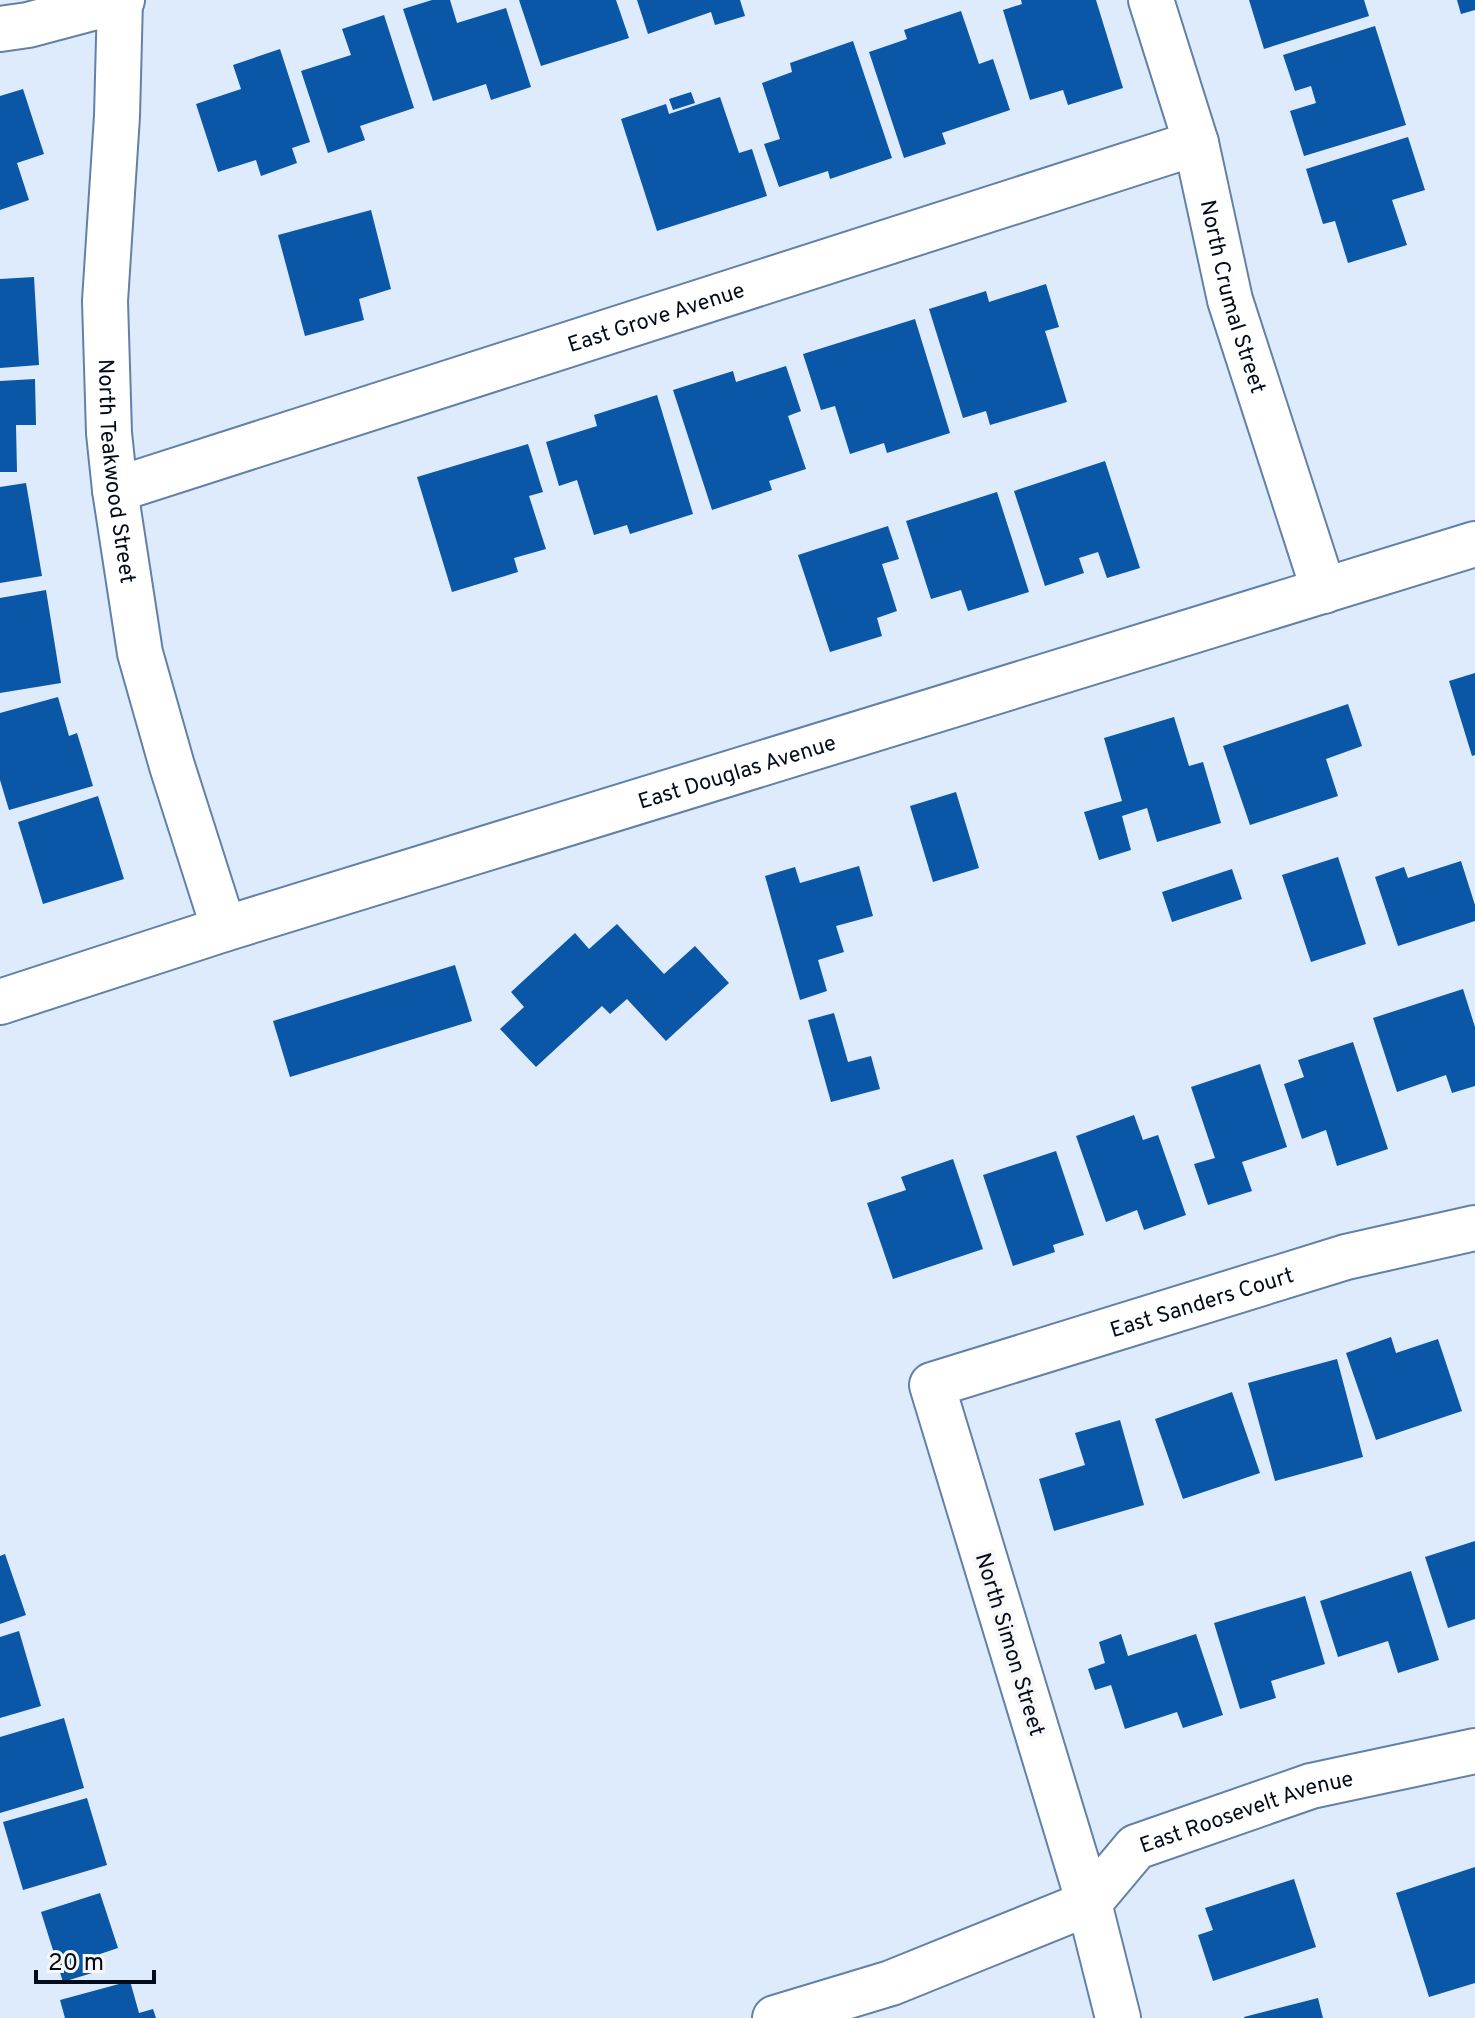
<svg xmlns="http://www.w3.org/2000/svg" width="1475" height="2018" font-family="Overpass,sans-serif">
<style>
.building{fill:#0a56a7}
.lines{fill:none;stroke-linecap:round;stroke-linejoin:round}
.minor-casing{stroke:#6380a6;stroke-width:48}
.minor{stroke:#fff;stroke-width:44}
.labels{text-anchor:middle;stroke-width:8;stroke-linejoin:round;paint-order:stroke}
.street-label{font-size:22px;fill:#030c1a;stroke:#f7f7f7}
</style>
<rect width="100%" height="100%" fill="#deebfc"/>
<!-- building -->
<path class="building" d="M432 0H450L457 23 506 8 531 87 491 100 486 84 433 101 403 9Z
M519 0H616L629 38 541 66Z
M637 0H740L745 16 715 25 711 12 648 34Z
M1021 0H1096L1123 88 1068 105 1063 90 1030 100 1003 10 1022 4Z
M1249 0H1364L1369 16 1264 49Z
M1457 0H1475V10L1461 14Z
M961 11 979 64 993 59 1010 110 942 133 946 144 904 158 869 52 907 39 904 30Z
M384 15 414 108 360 126 365 140 328 153 301 71 351 55 342 29Z
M1375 26 1406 125 1304 156 1290 111 1316 103 1311 86 1295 91 1283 55Z
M853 41 892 158 830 179 828 171 779 187 764 144 780 139 762 83 792 72 790 63Z
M280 49 310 142 292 148 297 163 261 176 256 160 218 172 196 104 241 89 233 65Z
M23 89 44 154 17 163 29 200 0 210V96Z
M691 92 695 103 673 110 669 99Z
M720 97 739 153 752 149 767 196 657 231 621 119 666 104 669 114Z
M1408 137 1425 190 1392 200 1407 245 1348 263 1335 221 1323 224 1306 169Z
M371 210 391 289 359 299 364 320 305 336 278 235Z
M34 277 39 365 0 368V279Z
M1046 284 1059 327 1045 331 1067 402 990 425 986 411 963 418 929 309 986 291 989 302Z
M915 319 950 433 887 453 884 443 850 454 835 406 821 410 803 354Z
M786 366 801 411 788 416 806 469 769 481 772 490 712 510 673 390 733 371 736 382Z
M35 379 36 425H16L17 472H0V381Z
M657 395 693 514 630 534 627 525 594 535 577 480 559 486 546 442 597 426 594 415Z
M528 444 543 492 529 496 546 549 514 558 518 572 452 592 417 477Z
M1105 461 1140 568 1107 578 1098 552 1079 558 1084 573 1045 586 1014 491Z
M26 483 42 576 0 583V487Z
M997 492 1029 592 968 611 961 590 931 599 906 521Z
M888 526 899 559 882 564 897 611 877 618 882 636 830 652 798 555Z
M46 590 61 683 0 693V598Z
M1475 673V755L1472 756 1449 681Z
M58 697 69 736 77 733 93 786 9 810 0 780V713Z
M1348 704 1362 746 1326 759 1338 796 1250 825 1223 746Z
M1174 717 1189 766 1203 762 1221 823 1157 842 1147 808 1122 816 1131 850 1099 860 1084 812 1122 801 1104 738Z
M956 792 979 868 933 882 910 806Z
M98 796 124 879 43 904 18 822Z
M1338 857 1366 944 1311 962 1282 875Z
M1461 861 1475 905V921L1398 946 1375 877 1404 867 1408 878Z
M859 866 873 916 836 926 844 952 818 960 827 991 800 1000 765 876 795 867 800 883Z
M1232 869 1242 899 1172 922 1162 892Z
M617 924 664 974 695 946 729 983 666 1041 627 999 610 1014 602 1006 536 1067 500 1029 524 1007 511 992 575 933 589 949Z
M455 965 472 1021 290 1077 273 1021Z
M1463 989 1475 1027V1086L1452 1093 1446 1075 1397 1092 1373 1018Z
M834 1013 848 1062 871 1056 880 1089 831 1102 808 1020Z
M1353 1042 1388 1149 1337 1166 1326 1130 1302 1139 1284 1084 1304 1077 1298 1060Z
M1260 1064 1287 1147 1242 1162 1252 1191 1208 1205 1194 1164 1215 1158 1191 1087Z
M1134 1115 1143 1140 1158 1135 1186 1215 1144 1230 1137 1210 1106 1222 1076 1136Z
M1056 1151 1084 1235 1053 1245 1055 1252 1013 1266 983 1175Z
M953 1159 983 1249 893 1279 867 1203 906 1190 901 1177Z
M1391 1337 1396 1353 1438 1339 1462 1411 1376 1440 1346 1353Z
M1337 1359 1363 1457 1275 1481 1248 1383Z
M1232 1392 1260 1473 1183 1499 1155 1419Z
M1120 1420 1144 1505 1054 1531 1039 1479 1085 1465 1075 1433Z
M1475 1541V1619L1448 1628 1425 1557Z
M5 1554 26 1615 0 1624V1556Z
M1411 1571 1439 1660 1398 1673 1388 1641 1338 1657 1320 1601Z
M1305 1596 1325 1664 1271 1681 1276 1698 1240 1709 1214 1623Z
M19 1631 41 1706 0 1718V1637Z
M1121 1634 1128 1656 1196 1634 1223 1715 1183 1728 1177 1712 1125 1729 1111 1685 1095 1690 1088 1669 1105 1663 1099 1642Z
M64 1718 84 1788 0 1813V1737Z
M87 1798 107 1865 23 1890 3 1822Z
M1475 1867V1983L1429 1997 1396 1893Z
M1294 1879 1316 1947 1213 1981 1198 1935 1213 1930 1205 1908Z
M100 1893 118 1948 100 1954 105 1969 63 1982 41 1912Z
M130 1981 139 2013 153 2009 156 2018H65L60 2000Z
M1318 1998 1323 2018H1244V2017Z"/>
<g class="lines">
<!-- minor casing -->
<g class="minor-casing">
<g id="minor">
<path id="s1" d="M120 0 117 116 105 301 109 433 115 490 140 653 172 766 224 929"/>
<path id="s2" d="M1151 0 1196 143 1230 300 1324 591"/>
<path d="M0 29 28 25 122 0"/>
<path id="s3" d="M115 490 1196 143"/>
<path id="s4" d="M0 1002 224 929 1475 544"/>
<path id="s5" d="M775 2018 891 1983 1089 1903 1136 1847 1311 1786 1475 1751"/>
<path id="s6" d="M1118 2018 1089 1903 932 1385 1346 1257 1475 1228"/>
</g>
</g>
<!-- minor -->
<use href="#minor" class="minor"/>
</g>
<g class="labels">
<!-- street labels -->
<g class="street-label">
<text dy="8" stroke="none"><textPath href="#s2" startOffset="308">North Crumal Street</textPath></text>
<text dy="8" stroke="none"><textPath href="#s3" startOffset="568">East Grove Avenue</textPath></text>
<text dy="8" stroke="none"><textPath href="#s1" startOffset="472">North Teakwood Street</textPath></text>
<text dy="8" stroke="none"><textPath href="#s4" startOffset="772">East Douglas Avenue</textPath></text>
<text dy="8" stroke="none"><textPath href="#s6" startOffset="942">East Sanders Court</textPath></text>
<text transform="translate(1011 1644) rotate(73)" y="8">North Simon Street</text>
<text dy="8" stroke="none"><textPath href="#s5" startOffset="524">East Roosevelt Avenue</textPath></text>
</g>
</g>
<!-- scale -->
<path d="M36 1970v12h118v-12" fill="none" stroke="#030c1a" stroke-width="4"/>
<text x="48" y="1970" font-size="24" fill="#030c1a" stroke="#f7f7f7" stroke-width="6" paint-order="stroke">20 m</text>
</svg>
